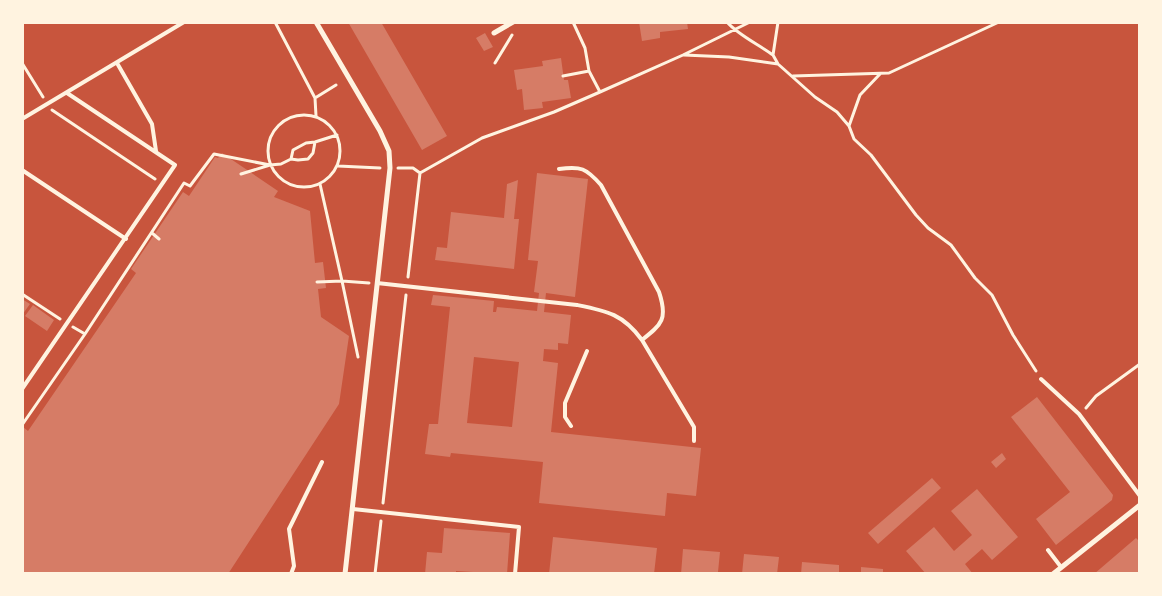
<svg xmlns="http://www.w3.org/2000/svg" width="1162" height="596" font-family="'Sofia Sans Condensed',sans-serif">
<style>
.building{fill:#d67c66;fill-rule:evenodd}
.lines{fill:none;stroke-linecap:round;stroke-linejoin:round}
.path{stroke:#fff3e0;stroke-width:3}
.service{stroke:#fff3e0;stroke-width:4}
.minor{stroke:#fff3e0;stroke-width:5}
</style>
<rect width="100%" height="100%" fill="#c8553d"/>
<!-- building -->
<path class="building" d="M348 22H381L447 136 422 150Z
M639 22H687L688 29 660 32V38L642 41Z
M485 33 493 47 484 51 476 38Z
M561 58 564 80H568L571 98 542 102 543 108 524 110 522 89 517 90 514 70 543 66 542 61Z
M222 153 278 191 274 197 310 211 315 263 323 262 326 288 318 289 321 317 349 336 339 404 228 574H22V429L23 427 28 431 136 273 131 269 183 192 189 196 215 157 218 158Z
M537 173 588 179 575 297 546 293 544 312 571 315 568 344 558 343V350L544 349 543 361 558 363 551 432 701 448 696 496 667 493 665 516 539 503 543 462 451 453 450 457 425 454 429 424H438L450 307 431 305 433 295 494 301 493 312H496L497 307 537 311 539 293 534 292 538 261 528 260ZM474 357 519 362 512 427 467 423Z
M518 180 514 219H519L514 269 435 260 437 247 447 248 451 212 504 218 507 184Z
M22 299 30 304 22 315Z
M33 305 54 320 47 331 25 316Z
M1037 397 1113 495 1112 500 1056 545 1036 519 1070 492 1011 417Z
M1002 453 1006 459 996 468 991 462Z
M932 478 941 488 878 544 868 533Z
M977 489 1018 537 992 560 982 549 965 564 973 574H926L906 551 934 527 954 551 972 535 951 511Z
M444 528 510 533 507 574 456 571V574H425L427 552 442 553Z
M553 537 657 548 654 574H549Z
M1136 538 1140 542V574H1094Z
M683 549 720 552 718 572H723V574H681Z
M744 554 779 557 777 574H742Z
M802 562 839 565V574H801Z
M861 567 883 569V574H861Z"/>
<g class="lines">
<!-- path -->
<path class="path" d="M275 22 315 98 316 116
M573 22 585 48 589 71 600 92
M727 22C738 35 758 44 773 55
M778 22 773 55 778 64 815 97 837 112 849 126 854 139 871 155 916 215 928 228 951 245 975 278 992 295 1013 335 1036 371
M684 55 729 57 778 64
M22 63 43 97
M495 63 512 35
M563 76 589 71
M793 76 889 73 999 22
M315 98 336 85
M52 110 155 179
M268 151a36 36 0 1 1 72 0a36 36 0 1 1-72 0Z
M849 126 860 95 880 74
M291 159 298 160 308 159 313 153 315 142
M338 166 380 168
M398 168H413L420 173 482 138 554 112 600 92 683 55 750 22
M241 174 270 165
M320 184 342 281 369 283
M152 233 159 239
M408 277 420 173
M317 282 342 281 358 357
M22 294 60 319
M73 327 85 334
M1086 408 1096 396 1140 364
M22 425 85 334 184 183 190 186 214 154 270 165 281 164 291 159 293 150 306 143 315 142 337 135
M383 503 406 295
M375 574 381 521"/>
<!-- service -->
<path class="service" d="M117 63 152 124 156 151
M22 119 184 22
M559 169C581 166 586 168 601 185L659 292C668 319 662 324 642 340
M22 170 126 239
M377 283 577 305C607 311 623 314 642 340L694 427V441
M1041 379 1079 414 1140 496
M22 389 175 165 67 93
M571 426 565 417V403L587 351
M353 509 519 527 515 574
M1048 550 1061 567
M291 574 294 566 289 529 322 462"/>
<!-- minor -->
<path class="minor" d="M316 22 380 131 389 151 390 168 345 574
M494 33 513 22
M1053 574 1140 505"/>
</g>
<!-- border -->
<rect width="1162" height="596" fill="none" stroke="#fff3e0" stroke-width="48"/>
</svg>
